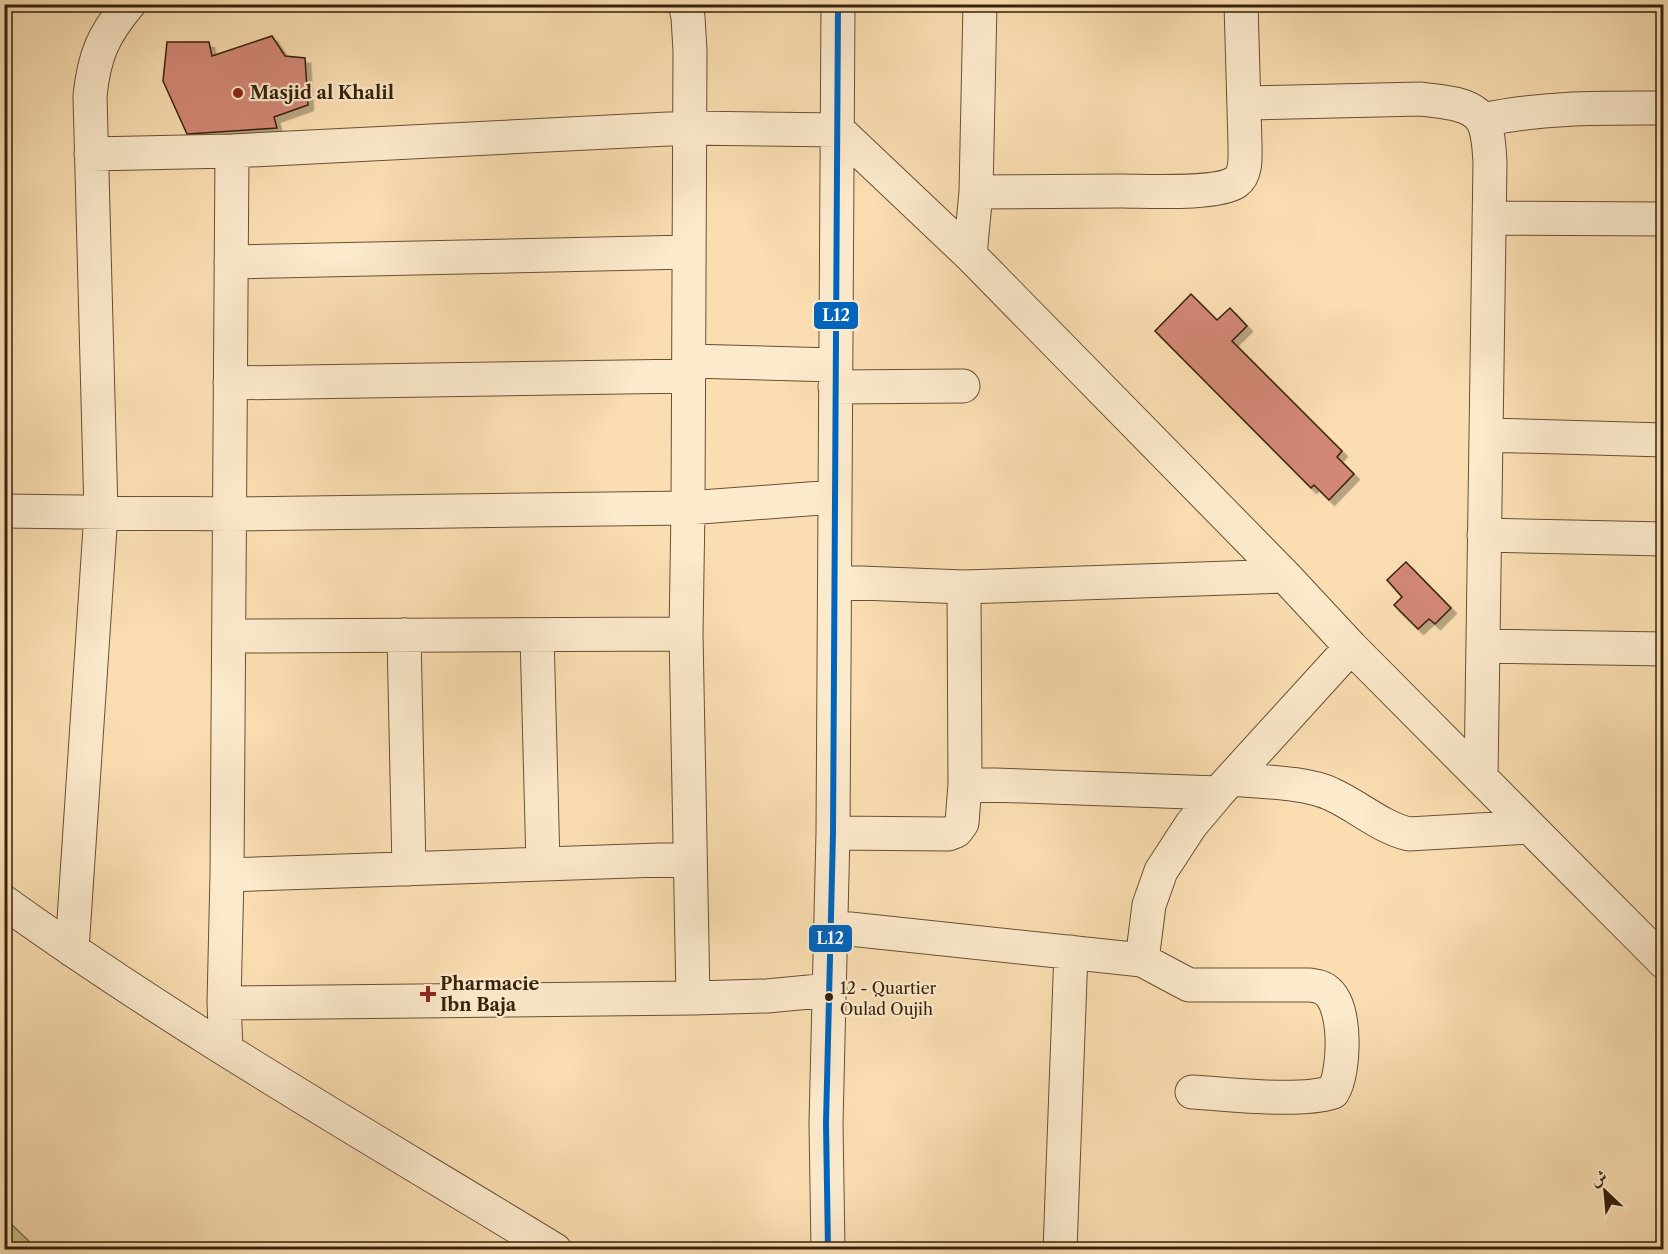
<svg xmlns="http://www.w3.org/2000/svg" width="1668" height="1254" font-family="'Libre Caslon Text',Amiri,serif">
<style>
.green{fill:#c6bf86;stroke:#7e7049;stroke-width:1.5}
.building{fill:#d38876;stroke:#36220c;stroke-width:1.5;filter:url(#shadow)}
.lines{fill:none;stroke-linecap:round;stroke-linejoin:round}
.minor-casing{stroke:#675135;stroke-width:35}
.minor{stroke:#fceacc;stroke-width:33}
.bus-1-casing{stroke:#fceacc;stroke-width:10}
.bus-1{stroke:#0065bd;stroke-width:6}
.poi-dot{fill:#8f2418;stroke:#fceacc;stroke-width:2}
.bus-dot{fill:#36220c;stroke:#fceacc;stroke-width:2}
.labels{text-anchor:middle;stroke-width:4.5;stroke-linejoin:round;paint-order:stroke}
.bus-label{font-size:16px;fill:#36220c;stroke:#fceacc;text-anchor:start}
.poi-label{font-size:18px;font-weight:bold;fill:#36220c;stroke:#fceacc;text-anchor:start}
.line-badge{stroke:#fceacc;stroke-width:2}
.badge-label{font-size:16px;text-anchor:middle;font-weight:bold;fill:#fff}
</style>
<defs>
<filter id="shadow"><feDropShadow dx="5.5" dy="5.5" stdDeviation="0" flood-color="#0004"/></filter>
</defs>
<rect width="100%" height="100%" fill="#fadeb1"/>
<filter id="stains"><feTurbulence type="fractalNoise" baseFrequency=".00333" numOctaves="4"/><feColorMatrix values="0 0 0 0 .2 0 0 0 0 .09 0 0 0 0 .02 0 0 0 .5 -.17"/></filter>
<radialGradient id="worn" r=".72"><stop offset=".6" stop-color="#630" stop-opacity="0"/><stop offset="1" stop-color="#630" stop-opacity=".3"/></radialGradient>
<!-- green -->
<path class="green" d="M4 1218H5L37 1249H5Z"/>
<!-- building -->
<path class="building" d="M272 36 285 56 305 58 308 105 274 117 277 128 187 134 163 81 167 42H209L212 56Z
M1191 294 1217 320 1230 308 1247 326 1232 341 1342 451 1337 457 1354 474 1329 500 1314 485 1311 488 1155 331Z
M1406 562 1451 608 1435 624 1429 619 1418 629 1394 605 1402 597 1387 580Z"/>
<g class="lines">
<!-- minor casing -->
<g class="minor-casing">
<path id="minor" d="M685 4 688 17 690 51 688 508 686 634 693 998
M1246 103 1421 99C1440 102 1471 102 1482 120 1489 132 1489 149 1490 162L1481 778
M1482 120C1542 107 1602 108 1664 108
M91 154 232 151 688 128 838 130 970 255 1285 576 1351 647 1664 962
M976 192C1024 192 1073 191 1122 191 1147 191 1217 195 1236 182 1247 174 1245 156 1245 143L1241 4
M1489 218 1664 219
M970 255 976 192 980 4
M231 262 689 252
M689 361 835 365
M230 383 689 376
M835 387 963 386
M1486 435 1664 440
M4 511 229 514 688 508 834 497
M1484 535 1664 539
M835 582 964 587 1285 576
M404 635 409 869
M537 635 543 864
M229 636 686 634
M1483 646 1664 649
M1231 779C1260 782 1306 782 1331 794 1358 806 1380 827 1409 834L1530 827
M965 784 1218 793
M833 833 948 834 956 831 962 823 965 784 964 587
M227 875 689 859
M4 902C181 1029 370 1137 555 1250
M831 927 1142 960 1189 985H1310C1317 986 1323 987 1328 992 1347 1009 1345 1072 1333 1092 1299 1103 1230 1094 1192 1092
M72 950 101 513 90 96C94 56 103 35 129 4
M1142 960 1149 905 1161 871 1191 825 1218 793 1351 647
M224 1003 693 998 767 996 830 990
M226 1049 224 1003 227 875 232 151
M828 1250 826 1123 833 833 838 4
M1060 1250 1071 952"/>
</g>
<!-- minor -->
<use href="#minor" class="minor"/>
<!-- bus-1 casing -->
<g class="bus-1-casing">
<path id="bus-1" d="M828 1250 826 1123 833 833 838 4"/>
</g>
<!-- bus-1 -->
<use href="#bus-1" class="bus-1"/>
</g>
<!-- markers -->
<g class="poi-dot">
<circle cx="238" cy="93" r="6"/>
<path d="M425 985h6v6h6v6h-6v6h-6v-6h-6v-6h6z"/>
</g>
<circle class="bus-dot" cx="829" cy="997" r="5"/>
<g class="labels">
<!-- bus labels -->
<g class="bus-label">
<text x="840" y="994">12 - Quartier<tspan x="840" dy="21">Oulad Oujih</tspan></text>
</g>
<!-- poi labels -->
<g class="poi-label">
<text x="250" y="99">Masjid al Khalil</text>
<text x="440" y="990">Pharmacie<tspan x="440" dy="21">Ibn Baja</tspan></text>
</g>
</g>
<g class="line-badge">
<rect x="813" y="301" width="46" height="29" rx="6" fill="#0065bd"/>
<rect x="808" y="924" width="45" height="29" rx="6" fill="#0065bd"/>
</g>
<g class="badge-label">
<text x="836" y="321">L12</text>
<text x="830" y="944">L12</text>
</g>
<!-- margin -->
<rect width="1668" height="1254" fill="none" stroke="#fadeb1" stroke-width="24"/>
<rect x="6" y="6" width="1656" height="1242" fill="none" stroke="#36220c" stroke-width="3"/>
<rect x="12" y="12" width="1644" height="1230" fill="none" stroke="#36220c" stroke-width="1.5"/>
<!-- north arrow -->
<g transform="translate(1605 1191) rotate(334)" stroke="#fceacc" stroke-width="4.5" paint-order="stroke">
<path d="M0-4.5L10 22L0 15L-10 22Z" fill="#36220c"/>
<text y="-9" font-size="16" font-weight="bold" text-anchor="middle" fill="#36220c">ش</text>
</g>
<rect width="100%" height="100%" filter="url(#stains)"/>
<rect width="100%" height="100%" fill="url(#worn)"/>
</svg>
